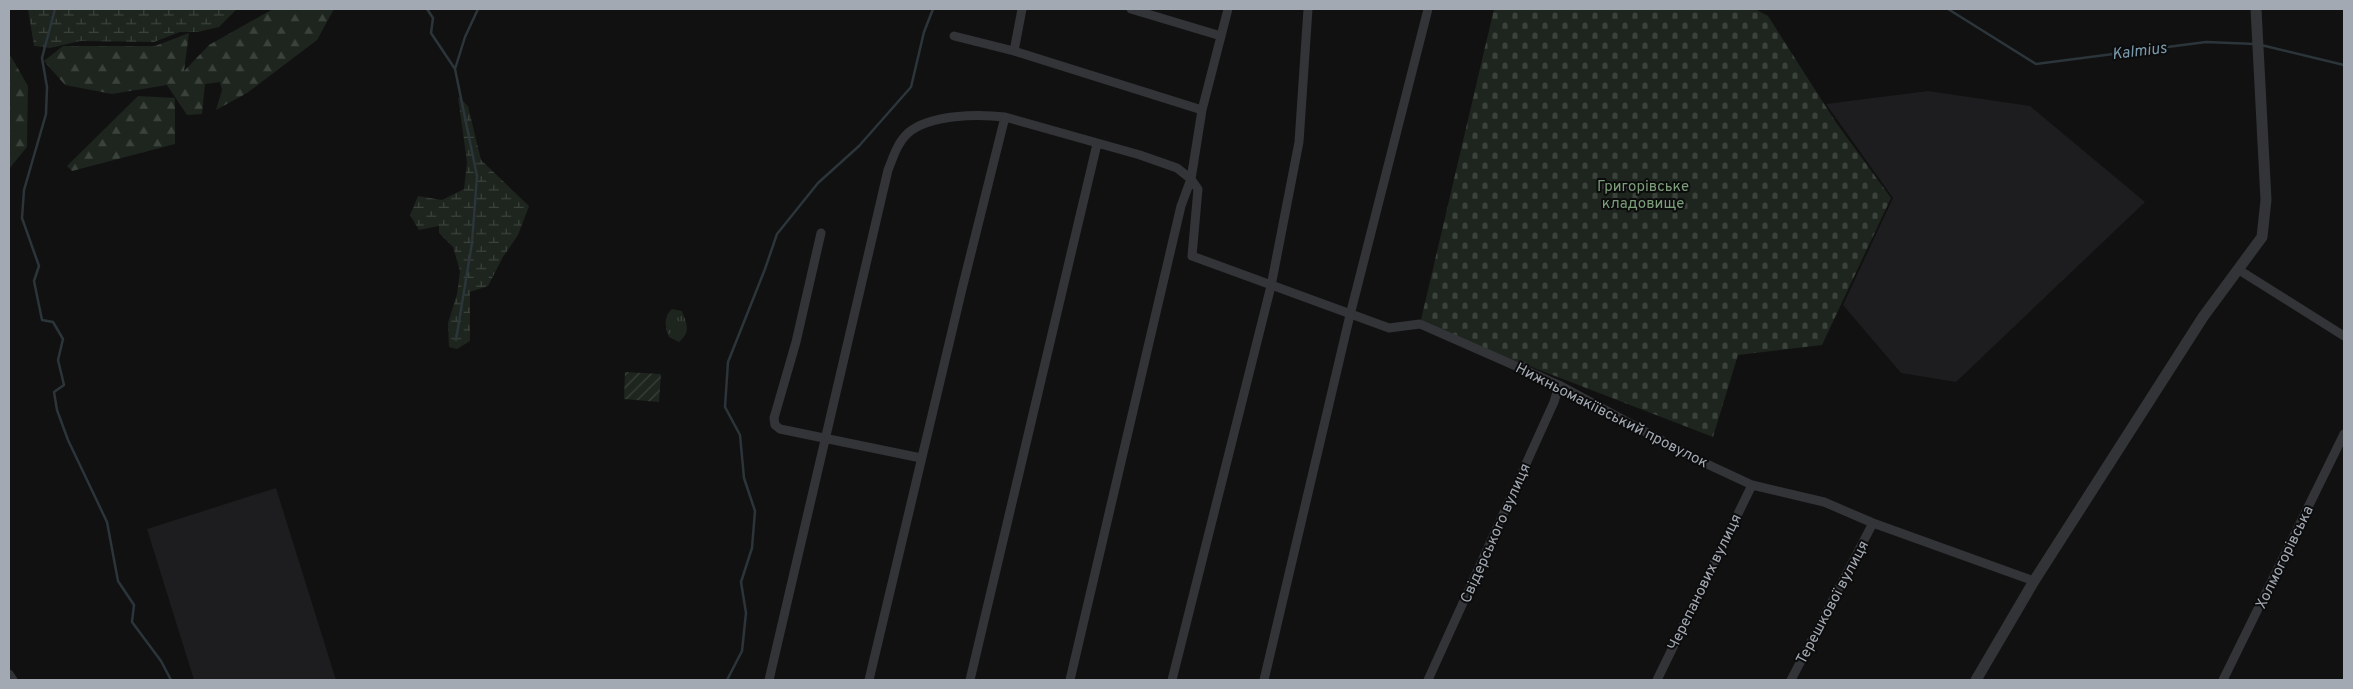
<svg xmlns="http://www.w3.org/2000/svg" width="2353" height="689" font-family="Overpass,sans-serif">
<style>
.built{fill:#1d1d1f}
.grass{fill:url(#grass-tufts)}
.forest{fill:url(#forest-firs)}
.wetland{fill:url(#wetland-marsh)}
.cemetery{fill:url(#cemetery-stones)}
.garden{fill:url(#garden-furrows)}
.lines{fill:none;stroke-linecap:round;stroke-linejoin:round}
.stream{stroke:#2b353a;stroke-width:2.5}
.minor{stroke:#323437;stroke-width:9}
.tertiary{stroke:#323437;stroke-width:11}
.labels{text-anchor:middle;stroke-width:4;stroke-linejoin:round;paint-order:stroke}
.park-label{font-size:15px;fill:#7c9d7a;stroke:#0c0c0d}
.street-label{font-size:15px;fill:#a3a9b3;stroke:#0c0c0d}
.water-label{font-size:16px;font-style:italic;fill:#7a9bad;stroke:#0c0c0d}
</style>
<defs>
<pattern id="grass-tufts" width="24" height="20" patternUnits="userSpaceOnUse" patternTransform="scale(1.25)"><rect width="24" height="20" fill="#1d251e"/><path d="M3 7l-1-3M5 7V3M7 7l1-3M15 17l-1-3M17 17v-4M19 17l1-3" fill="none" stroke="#3b423c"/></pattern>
<pattern id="forest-firs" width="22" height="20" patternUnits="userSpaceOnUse" patternTransform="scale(1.25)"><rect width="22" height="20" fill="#1d251e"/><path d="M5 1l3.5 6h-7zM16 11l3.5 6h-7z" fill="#3b423c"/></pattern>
<pattern id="wetland-marsh" width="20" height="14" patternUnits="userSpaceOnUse" patternTransform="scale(1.25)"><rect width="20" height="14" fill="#1d251e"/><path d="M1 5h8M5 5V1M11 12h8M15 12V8" fill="none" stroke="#3b423c"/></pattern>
<pattern id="cemetery-stones" width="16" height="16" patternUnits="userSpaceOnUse" patternTransform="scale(1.25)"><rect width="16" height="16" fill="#1d251e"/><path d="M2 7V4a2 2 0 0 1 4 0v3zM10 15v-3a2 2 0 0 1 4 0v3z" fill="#3b423c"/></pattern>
<pattern id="garden-furrows" width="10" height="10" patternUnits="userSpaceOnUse" patternTransform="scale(1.25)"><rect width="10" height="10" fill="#1d251e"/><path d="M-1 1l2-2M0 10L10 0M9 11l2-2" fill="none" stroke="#3b423c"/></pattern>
</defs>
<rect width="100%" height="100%" fill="#111112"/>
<!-- built -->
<path class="built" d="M1928 91 2030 106 2145 202 1956 382 1901 373 1843 305 1893 198 1826 104Z
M276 488 336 680H194L147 529Z"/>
<!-- grass -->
<path class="grass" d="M672 309 682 311C687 324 691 332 679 342L669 337C665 327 663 317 672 309Z"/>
<!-- forest -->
<path class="forest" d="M273 9H334L317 40 247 93 216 110 222 90 220 82 205 84 202 114 187 115 167 85 112 94 65 85 44 61 63 46H155L189 33 184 71 209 45Z
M9 53 28 86 27 147 9 169Z
M138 96 175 98V144L72 171 67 166Z"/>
<!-- wetland -->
<path class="wetland" d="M28 9H237L219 27 198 32H180L154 42 80 41 50 48 34 46Z
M458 97 468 106 481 160 529 206 518 235 503 257 488 286 470 292V341L457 349 449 347 448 323 457 294 460 271 453 247 439 233V226L419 230 410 215 418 196 442 200 464 189 467 162Z"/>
<!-- cemetery -->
<path class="cemetery" d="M1494 9H1755L1768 16 1835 121 1891 198 1822 345 1738 355 1713 437 1420 324Z"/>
<!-- garden -->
<path class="garden" d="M625 372 661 374 659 402 624 399Z"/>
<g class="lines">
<!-- stream -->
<path class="stream" d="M55 9 42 58 47 87 46 114 24 190 22 218 39 266 34 281 42 320 53 322 63 339 58 360 64 385 54 392 57 410 68 440 107 522 118 581 134 605 132 622 161 661 171 680
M427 9 433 18 431 33 455 69
M1948 9 2036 64 2206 42 2255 44
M2261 45 2344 65
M456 340 472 243 477 176 455 69 465 37 478 9
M727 680 742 651 746 613 741 582 752 548 755 511 744 478 740 435 725 407 728 362 765 269 777 234 818 183 859 146 911 87 924 32 933 9"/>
<!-- minor -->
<path class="minor" d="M1131 9 1221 36
M954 36 1014 51 1202 110
M1014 51 1022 9
M821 233 796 342 774 418 775 425 780 429 921 458
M2239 270 2344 336
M9 674 13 680
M769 680 888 170C893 158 897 143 908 133 930 114 979 114 1005 117L1140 155 1177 168 1191 179 1198 189 1192 256 1389 328 1420 324 1559 385 1694 458 1752 485 1824 502 1873 523 2034 581
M869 680 962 289 1005 117
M970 680 1097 144
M1070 680 1181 206 1191 179 1202 110 1228 9
M1172 680 1271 286 1299 142 1308 9
M1264 680 1350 315 1428 9
M1428 680 1554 402 1559 385
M1657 680 1752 485
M1791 680 1873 523
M2223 680 2344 434"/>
<!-- tertiary -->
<path class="tertiary" d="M1976 680 2034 581 2203 317 2262 237 2266 200 2256 9"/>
</g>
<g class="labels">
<!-- park labels -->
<g class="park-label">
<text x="1643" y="191">Григорівське<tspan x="1643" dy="17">кладовище</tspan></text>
</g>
<!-- street labels -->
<g class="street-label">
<text transform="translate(1612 415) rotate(27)" y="5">Нижньомакіївський провулок</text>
<text transform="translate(1495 533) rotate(-66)" y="5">Свiдерського вулиця</text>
<text transform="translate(2284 557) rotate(-64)" y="5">Холмогорівська</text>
<text transform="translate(1704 582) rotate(-64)" y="5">Черепанових вулиця</text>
<text transform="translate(1832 602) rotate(-62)" y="5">Терешкової вулиця</text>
</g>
<!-- water labels -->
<g class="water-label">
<text transform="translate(2139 50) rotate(-7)" y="6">Kalmius</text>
</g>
</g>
<!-- border -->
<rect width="2353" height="689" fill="none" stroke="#a3a9b3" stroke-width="20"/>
</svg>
